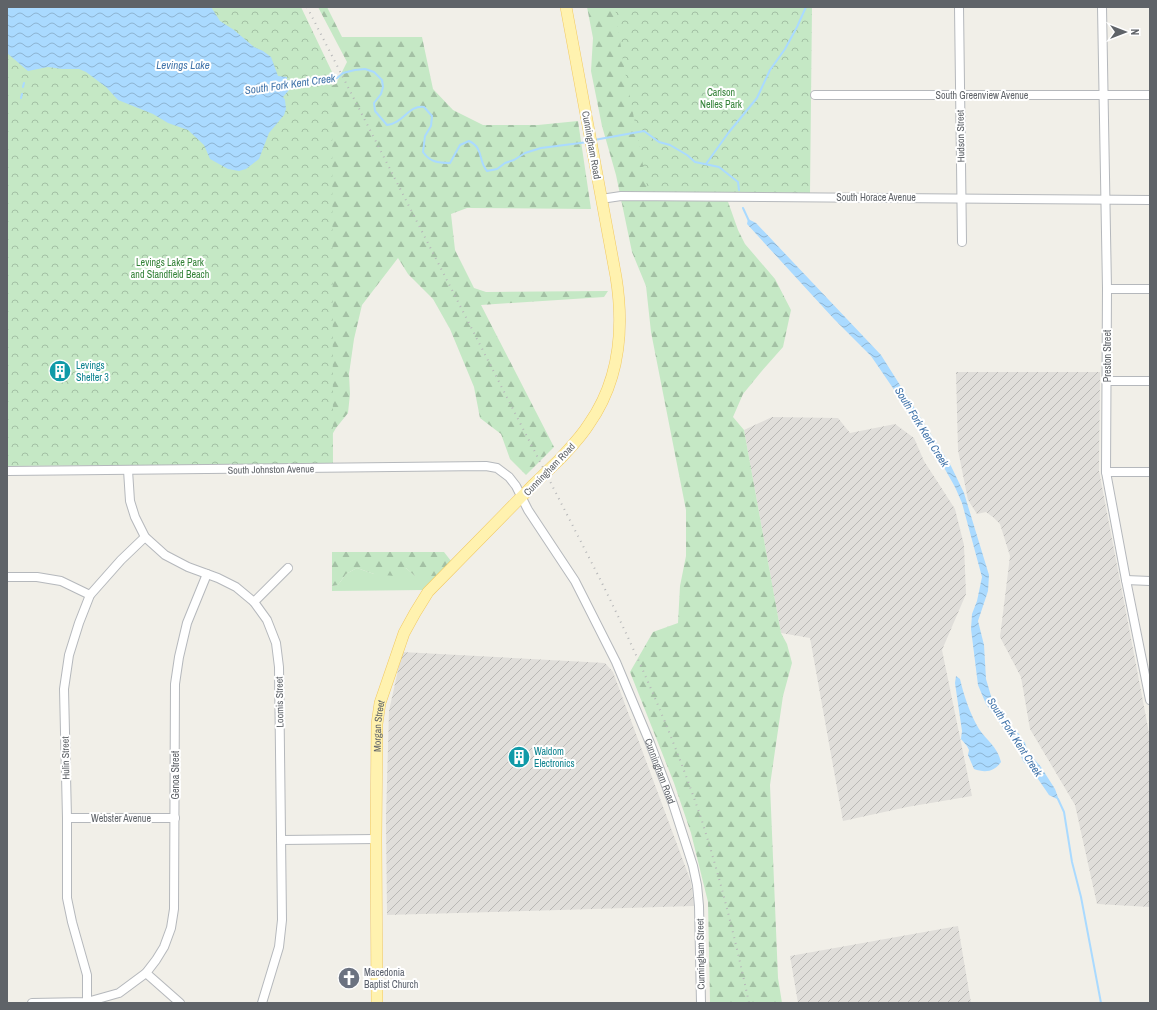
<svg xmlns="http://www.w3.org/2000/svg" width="1157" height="1010" font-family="'Archivo Narrow',sans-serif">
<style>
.industrial{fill:url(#industrial-furrows)}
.green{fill:#c5e8c5}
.forest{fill:url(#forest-firs)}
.park{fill:url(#park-crowns)}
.water{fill:url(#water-waves)}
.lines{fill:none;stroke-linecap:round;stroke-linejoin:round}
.stream{stroke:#aadaff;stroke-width:2}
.minor-casing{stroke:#b5b8bc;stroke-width:10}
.major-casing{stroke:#f2c960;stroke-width:12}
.minor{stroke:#fff;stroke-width:8}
.major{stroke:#fff2af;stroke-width:11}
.rail{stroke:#b6b7b8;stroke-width:2;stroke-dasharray:1 5;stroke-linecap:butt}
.major-bridge-casing{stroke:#f2c960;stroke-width:12;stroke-linecap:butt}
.major-bridge{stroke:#fff2af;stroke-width:11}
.labels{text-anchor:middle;stroke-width:4;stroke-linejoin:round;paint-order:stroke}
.park-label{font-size:10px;fill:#348238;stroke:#fff}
.street-label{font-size:10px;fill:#5f6368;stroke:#fff}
.culture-label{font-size:10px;fill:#0d838f;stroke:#fff;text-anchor:start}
.worship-label{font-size:10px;fill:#5b616d;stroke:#fff;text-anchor:start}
.water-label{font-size:11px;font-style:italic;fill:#4174aa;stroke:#fff}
</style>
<defs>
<pattern id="industrial-furrows" width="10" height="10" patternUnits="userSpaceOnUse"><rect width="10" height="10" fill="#e0deda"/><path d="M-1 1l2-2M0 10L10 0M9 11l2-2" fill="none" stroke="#b9b8b5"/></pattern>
<pattern id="forest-firs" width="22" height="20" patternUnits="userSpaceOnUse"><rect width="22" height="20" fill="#c5e8c5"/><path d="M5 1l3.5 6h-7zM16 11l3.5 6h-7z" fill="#a3c0a4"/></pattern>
<pattern id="park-crowns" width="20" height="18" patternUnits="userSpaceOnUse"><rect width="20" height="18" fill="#c5e8c5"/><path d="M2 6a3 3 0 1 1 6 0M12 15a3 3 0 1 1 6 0" fill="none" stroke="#a3c0a4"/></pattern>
<pattern id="water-waves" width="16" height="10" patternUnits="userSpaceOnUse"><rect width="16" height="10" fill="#aadaff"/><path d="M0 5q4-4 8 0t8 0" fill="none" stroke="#8eb4d2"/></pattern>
</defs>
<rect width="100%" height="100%" fill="#f1efe8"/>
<!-- industrial -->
<path class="industrial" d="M956 372H1100L1099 471 1150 738V907L1097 904 1075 805 1030 729 1021 677 1000 637 1010 556 1000 524 994 518 986 512 977 514 968 500 958 450Z
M772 417 838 418 850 433 895 424 914 438 924 461 955 509 964 545 966 594 942 650 972 796 907 807 843 821 810 638 781 633 744 430Z
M402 652 605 663 613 672 691 882 694 906 387 915 386 818 389 711Z
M958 926 971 1003H798L790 956Z"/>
<!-- green -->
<path class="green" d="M357 568 374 574 406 568 415 576H437L424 590 332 591V586L338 585 346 574Z"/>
<!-- forest -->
<path class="forest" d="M318 7H327L342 37H422L433 89 453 110 483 125H538L578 121 591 209 467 208 451 214 455 250 474 288 486 292 608 291 604 297 481 305 554 447 526 475 510 459 501 434 480 418 474 387 450 329 433 299 408 274 398 258 362 305 354 339 349 374 350 394 348 413 336 428 326 445 319 90 336 84 347 62Z
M587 7H750L721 182 738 230 745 244 775 279 791 310 783 347 761 372 743 394 733 417 744 430 781 633 787 644 792 663 783 696 770 785 778 978 782 1003H710L708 902 691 833 674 783 630 672 653 632 678 623 680 586 686 556V510L651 332 646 286 632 252 616 175 602 126 591 71 593 38Z
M332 552H444L451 561 437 576H415L406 568 394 576 374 574 357 568 346 574 338 585 332 586Z"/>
<!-- park -->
<path class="park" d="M7 7H301L332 72 333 464 7 466Z
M615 7H812L810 193 648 191 623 61Z"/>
<!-- water -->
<path class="water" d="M7 7H211L220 21 234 30 254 47 263 51 271 57 278 76 287 77V80H289L290 86 289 87V90L283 97 285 100 286 109 284 115 269 133 259 159 246 169 239 171 228 169 210 159 204 145 188 130 168 123 153 114 118 100 106 87 86 72 79 69H62L48 67 28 71 7 53Z
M748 219 756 223 881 355 951 466 964 493 989 575 988 591 978 621 984 645 986 679 991 696 1002 715 1019 734 1025 743 1028 752 1041 767 1055 789 1059 800 1049 795 1036 776 1023 761 1016 745 986 704 978 685 971 629 972 614 977 601 982 577 962 503 955 487 942 464 912 418 903 407 897 394 871 356 834 319 747 224Z
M956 676 960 679C964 696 970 714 979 729 987 741 997 746 1001 762 994 772 985 773 974 769L968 755 969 750 967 746 961 739 962 731 955 683Z"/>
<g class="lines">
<!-- stream -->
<path class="stream" d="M288 85 318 78H337L343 73 355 70 365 69 374 72 382 80 383 87 381 94 374 103 375 111 387 125C404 123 408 105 424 107L432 116 431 126 425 136 423 152C430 162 438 163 450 163L460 145 469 141C484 148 478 161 487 171L497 169 505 163 514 160 525 153 541 148 588 142
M23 87 24 83
M21 98 22 94
M594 140 644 131 659 142 670 145 687 155 695 162 719 167 738 182 739 190
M706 164 729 132 757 98 770 70 785 49 797 27 806 7
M743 208 749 221
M1058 799 1064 812 1072 862 1081 897 1101 1003"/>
<!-- minor casing -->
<g class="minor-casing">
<g id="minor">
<path d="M959 7 962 242"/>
<path d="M1102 7 1107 289 1106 472 1126 580 1150 700"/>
<path d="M815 95H1150"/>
<path d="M601 199 621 196 1150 200"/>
<path d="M1107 289H1150"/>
<path d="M1107 381H1150"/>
<path d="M128 470 130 501 135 517 145 537 165 555 188 567 218 578 236 587 254 602 267 620 276 643 279 667 282 920 279 947 262 1003"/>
<path id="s1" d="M7 471 486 466 497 468 509 477 516 486 528 510 575 581 616 662 650 743 673 804 693 866 697 885 699 906 701 1003"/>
<path d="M1106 472H1150"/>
<path d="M7 577H37L61 581 90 595"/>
<path d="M1126 580 1150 581"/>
<path d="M254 602 288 568"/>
<path d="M67 818H175"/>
<path d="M281 840 376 839"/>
<path d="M146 973 180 1003"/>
<path d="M87 1002V975L72 922 67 898V818L64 689 69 655 79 623 90 595 121 560 145 537"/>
<path d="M32 1003 87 1002 119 993 146 973 156 960 164 947 171 928 174 909 175 684 179 657 187 623 207 574"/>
</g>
</g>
<!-- major casing -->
<g class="major-casing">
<g id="major">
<path d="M560 459C570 448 581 437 589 424 620 380 624 327 616 277L566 7"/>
<path id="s2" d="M377 1003 376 839 377 724 380 703 404 633 415 613 428 592 533 485"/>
</g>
</g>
<!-- minor -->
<use href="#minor" class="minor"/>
<!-- major -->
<use href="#major" class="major"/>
<!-- rail -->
<path class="rail" d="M307 7 600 579C639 658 674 738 702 821 721 881 736 942 749 1003"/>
<!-- major-bridge casing -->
<g class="major-bridge-casing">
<path id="major-bridge" d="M533 485 560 459"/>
</g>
<!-- major-bridge -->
<use href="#major-bridge" class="major-bridge"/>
</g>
<!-- icons -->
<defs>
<g id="building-disc" transform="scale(1.15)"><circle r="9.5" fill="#0f9aa8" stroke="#fff"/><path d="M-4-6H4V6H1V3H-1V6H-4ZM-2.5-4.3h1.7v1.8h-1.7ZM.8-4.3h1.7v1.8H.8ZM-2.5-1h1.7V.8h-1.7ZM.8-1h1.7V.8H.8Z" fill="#fff"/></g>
<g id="church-disc" transform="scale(1.15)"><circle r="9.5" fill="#6b7280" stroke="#fff"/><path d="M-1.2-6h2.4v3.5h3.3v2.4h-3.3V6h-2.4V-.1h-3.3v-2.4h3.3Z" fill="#fff"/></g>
</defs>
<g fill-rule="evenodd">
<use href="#building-disc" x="60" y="371"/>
<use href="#building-disc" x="519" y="757"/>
<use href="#church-disc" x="349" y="978"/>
</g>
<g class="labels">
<!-- park labels -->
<g class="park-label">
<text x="721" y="96">Carlson<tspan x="721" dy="12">Nelles Park</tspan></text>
<text x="170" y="266">Levings Lake Park<tspan x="170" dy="12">and Standfield Beach</tspan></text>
</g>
<!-- street labels -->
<g class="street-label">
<text x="982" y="99">South Greenview Avenue</text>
<text transform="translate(960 136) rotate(-91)" y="4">Hudson Street</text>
<text transform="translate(592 145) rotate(80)" y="4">Cunningham Road</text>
<text x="876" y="201">South Horace Avenue</text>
<text transform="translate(1107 356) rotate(-90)" y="4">Preston Street</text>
<text transform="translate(271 469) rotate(-1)" y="4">South Johnston Avenue</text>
<text transform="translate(549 469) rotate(-46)" y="4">Cunningham Road</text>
<text transform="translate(279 702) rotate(-91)" y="4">Loomis Street</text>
<text dy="4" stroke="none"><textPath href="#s2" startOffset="277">Morgan Street</textPath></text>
<text transform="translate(65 758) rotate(-91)" y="4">Hulin Street</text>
<text dy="4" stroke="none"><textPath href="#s1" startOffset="837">Cunningham Road</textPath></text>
<text transform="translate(175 775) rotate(-90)" y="4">Genoa Street</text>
<text x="121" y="822">Webster Avenue</text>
<text transform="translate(700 954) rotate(-91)" y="4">Cunningham Street</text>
</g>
<!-- culture labels -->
<g class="culture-label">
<text x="76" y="369">Levings<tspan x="76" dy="12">Shelter 3</tspan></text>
<text x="534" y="755">Waldom<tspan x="534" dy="12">Electronics</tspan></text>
</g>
<!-- worship labels -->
<g class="worship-label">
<text x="364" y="976">Macedonia<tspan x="364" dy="12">Baptist Church</tspan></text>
</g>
<!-- water labels -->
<g class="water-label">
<text x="183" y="69">Levings Lake</text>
<text transform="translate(290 84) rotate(-8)" y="4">South Fork Kent Creek</text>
<text transform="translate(922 427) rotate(58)" y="4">South Fork Kent Creek</text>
<text transform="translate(1015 737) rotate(57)" y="4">South Fork Kent Creek</text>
</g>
</g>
<!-- border -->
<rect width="1157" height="1010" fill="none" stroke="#5f6368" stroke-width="16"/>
<!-- north arrow -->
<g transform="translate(1125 32) rotate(90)" stroke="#ffffff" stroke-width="3" paint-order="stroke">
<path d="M0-3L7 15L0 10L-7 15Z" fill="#5f6368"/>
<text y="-6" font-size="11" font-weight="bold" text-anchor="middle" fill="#5f6368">N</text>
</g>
</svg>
